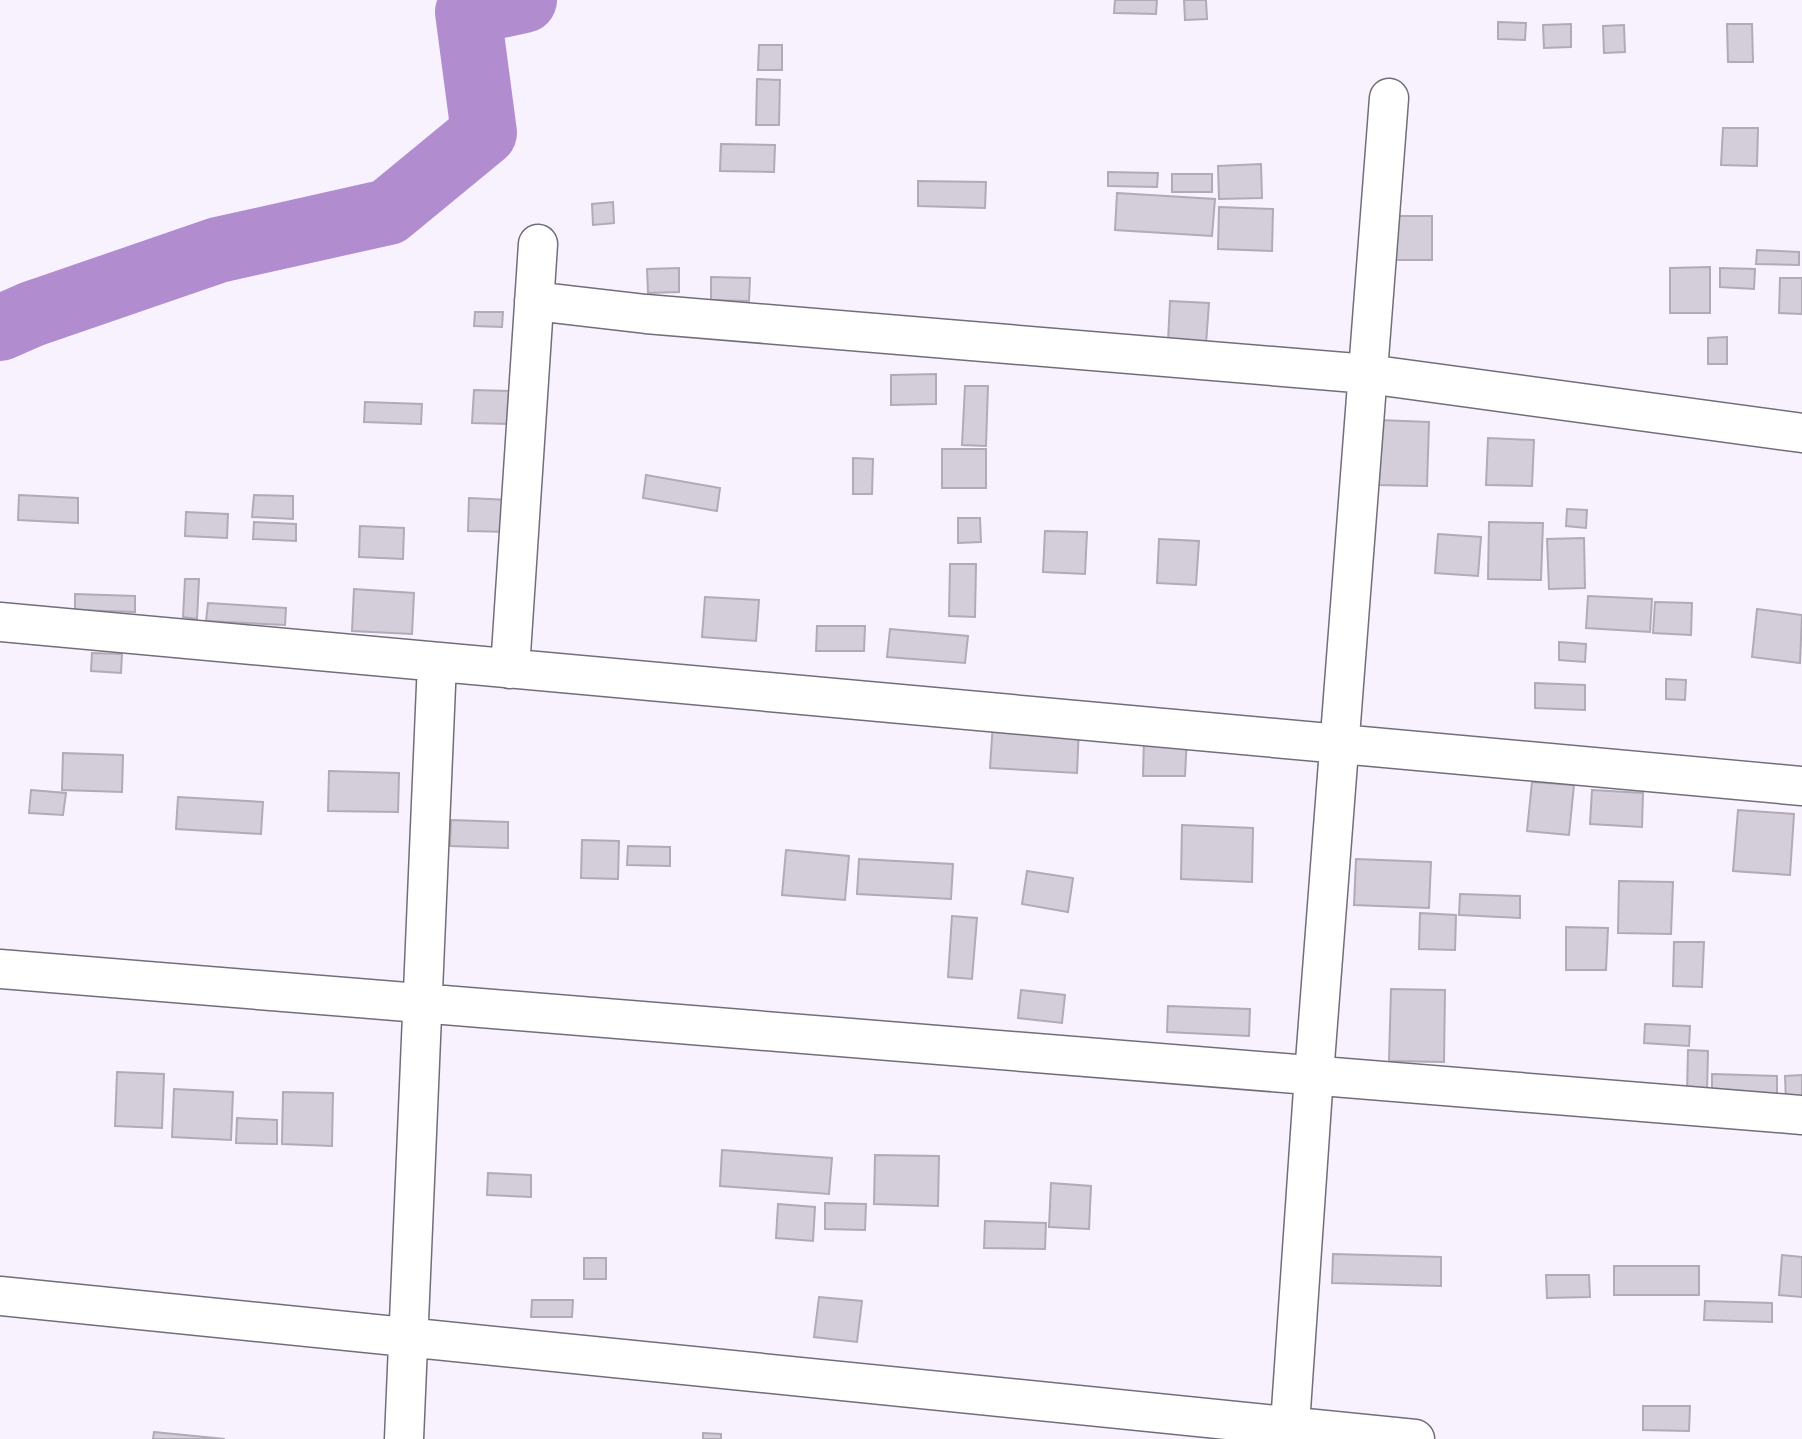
<svg xmlns="http://www.w3.org/2000/svg" width="1802" height="1439" font-family="'DM Sans',sans-serif">
<style>
.lines{fill:none;stroke-linecap:round;stroke-linejoin:round}
.river{stroke:#b18dd0;stroke-width:66}
.building{fill:#d4ceda;stroke:#b1abb6;stroke-width:2}
.street-casing{stroke:#736d78;stroke-width:41}
.street{stroke:#fff;stroke-width:38}
</style>
<rect width="100%" height="100%" fill="#f8f2fe"/>
<g class="lines">
<!-- river -->
<path class="river" d="M0 328 32 314 218 250 388 212 484 133 468 12 524 0"/>
</g>
<!-- building -->
<path class="building" d="M1115 0H1157L1156 14 1114 13Z
M1184 0H1206L1207 19 1185 20Z
M1498 22 1526 23 1525 40 1498 39Z
M1571 24V47L1544 48 1543 25Z
M1727 24H1752L1753 62H1728Z
M1624 25 1625 52 1604 53 1603 26Z
M759 45H782V70H758Z
M757 79 780 80 779 125H756Z
M1723 128H1758L1757 166 1721 165Z
M721 144 775 145 774 172 720 171Z
M1261 164 1262 198 1219 199 1218 166Z
M1108 172 1158 173 1157 187 1108 186Z
M1172 174H1212V192H1172Z
M918 181 986 182 985 208 918 206Z
M1117 193 1215 199 1212 236 1115 230Z
M613 202 614 223 593 225 592 204Z
M1219 207 1273 209 1272 251 1218 249Z
M1391 216H1432V260H1391Z
M1757 250 1799 252V265L1756 264Z
M1710 267V313H1670V268Z
M679 268V292L648 293 647 269Z
M1720 268 1755 269 1754 289 1720 287Z
M711 277 750 278 749 301 711 300Z
M1780 278H1802V314L1779 313Z
M1170 301 1209 303 1206 344 1168 342Z
M475 312H503L502 327 474 326Z
M1727 337V364H1708V338Z
M936 374V404L891 405V375Z
M965 386H988L986 446 962 445Z
M474 390 512 391 510 424 472 423Z
M365 402 422 404 421 424 364 422Z
M1379 420 1429 422 1427 486 1376 485Z
M1488 438 1534 440 1532 486 1486 485Z
M942 449H986V488H942Z
M853 458 873 459 872 494H853Z
M646 475 720 488 717 511 643 498Z
M19 495 78 498V523L18 520Z
M254 495 293 496V519L252 517Z
M469 498 510 500 509 532 468 531Z
M1567 509 1587 510 1586 528 1566 526Z
M186 512 228 514 227 538 185 536Z
M958 518H980L981 542 958 543Z
M254 522 296 524V541L253 539Z
M1489 522 1543 523 1541 580 1488 579Z
M360 526 404 528 403 559 359 557Z
M1045 531 1087 532 1085 574 1043 572Z
M1438 534 1481 537 1478 576 1435 573Z
M1584 538 1585 588 1549 589 1547 539Z
M1159 539 1199 541 1196 585 1157 583Z
M950 564H976L975 617 949 616Z
M185 579H199L197 619 183 617Z
M354 589 414 593 412 634 352 631Z
M75 594 135 596V612L75 610Z
M1588 596 1652 599 1650 632 1586 628Z
M705 597 759 600 756 641 702 637Z
M1655 602 1692 603 1691 635 1653 633Z
M208 603 286 608 285 625 206 621Z
M1757 609 1802 615 1800 663 1752 657Z
M817 626H865L864 651H816Z
M890 629 968 636 965 663 887 657Z
M1559 642 1586 644 1585 662 1559 660Z
M92 653 122 654 121 673 91 671Z
M1666 679 1686 680 1685 700 1666 699Z
M1535 683 1585 685V710L1535 708Z
M993 722 1079 727 1077 773 990 768Z
M1144 736 1187 737 1185 776H1143Z
M63 753 123 755 122 792 62 790Z
M329 771 399 773 398 812 328 811Z
M1532 782 1574 785 1569 835 1527 831Z
M31 790 66 793 63 815 29 813Z
M1592 790 1643 793 1642 827 1590 824Z
M178 797 263 802 261 834 176 829Z
M1738 810 1794 814 1790 875 1733 871Z
M451 820 508 822V848L450 846Z
M1182 825 1253 828 1252 882 1181 879Z
M582 840 619 841 618 879 581 878Z
M628 846 670 847V866L627 865Z
M786 850 849 856 845 900 782 895Z
M859 859 953 864 951 899 857 894Z
M1356 859 1431 862 1429 908 1354 905Z
M1027 871 1073 878 1068 912 1022 904Z
M1619 881 1673 882 1671 934 1618 933Z
M1460 894 1520 896V918L1459 915Z
M1420 913 1456 915 1455 950 1419 949Z
M952 916 977 918 972 979 948 977Z
M1566 927 1608 928 1606 970H1566Z
M1674 942H1704L1702 987 1673 986Z
M1391 989 1445 990 1444 1062 1389 1061Z
M1021 990 1065 995 1062 1023 1018 1018Z
M1168 1006 1250 1009 1249 1036 1167 1032Z
M1645 1024 1690 1026 1689 1046 1644 1043Z
M1688 1050 1708 1051 1707 1092H1687Z
M117 1072 164 1074 162 1128 115 1126Z
M1712 1074 1777 1076V1098L1712 1095Z
M1802 1075V1103H1786L1785 1076Z
M174 1089 233 1092 231 1140 172 1137Z
M283 1092 333 1093 332 1146 282 1144Z
M237 1118 277 1120V1144L236 1143Z
M722 1150 832 1158 829 1194 720 1186Z
M875 1155 939 1156 938 1206 874 1204Z
M488 1173 531 1175V1197L487 1195Z
M1051 1183 1091 1186 1089 1229 1049 1227Z
M825 1203 866 1204 865 1230 825 1229Z
M778 1204 815 1207 813 1241 776 1238Z
M985 1221 1046 1223 1045 1249 984 1248Z
M1333 1254 1441 1257V1286L1332 1283Z
M1782 1255 1802 1257V1297L1779 1295Z
M584 1258H606V1279H584Z
M1614 1266H1699V1295H1614Z
M1546 1275H1589L1590 1297 1547 1298Z
M819 1297 862 1301 857 1342 814 1337Z
M532 1300H573L572 1317H531Z
M1705 1301 1772 1303V1322L1704 1320Z
M1643 1406H1690L1689 1431 1643 1430Z
M154 1432 225 1439H153Z
M703 1433 721 1434V1439H703Z"/>
<g class="lines">
<!-- street casing -->
<g class="street-casing">
<path id="street" d="M534 301 646 314 1368 374 1802 433
M0 622 1802 786
M510 669 538 244
M0 969 1802 1115
M0 1296 1415 1439
M404 1439 437 662
M1289 1439 1314 1075 1389 98"/>
</g>
<!-- street -->
<use href="#street" class="street"/>
</g>
</svg>
